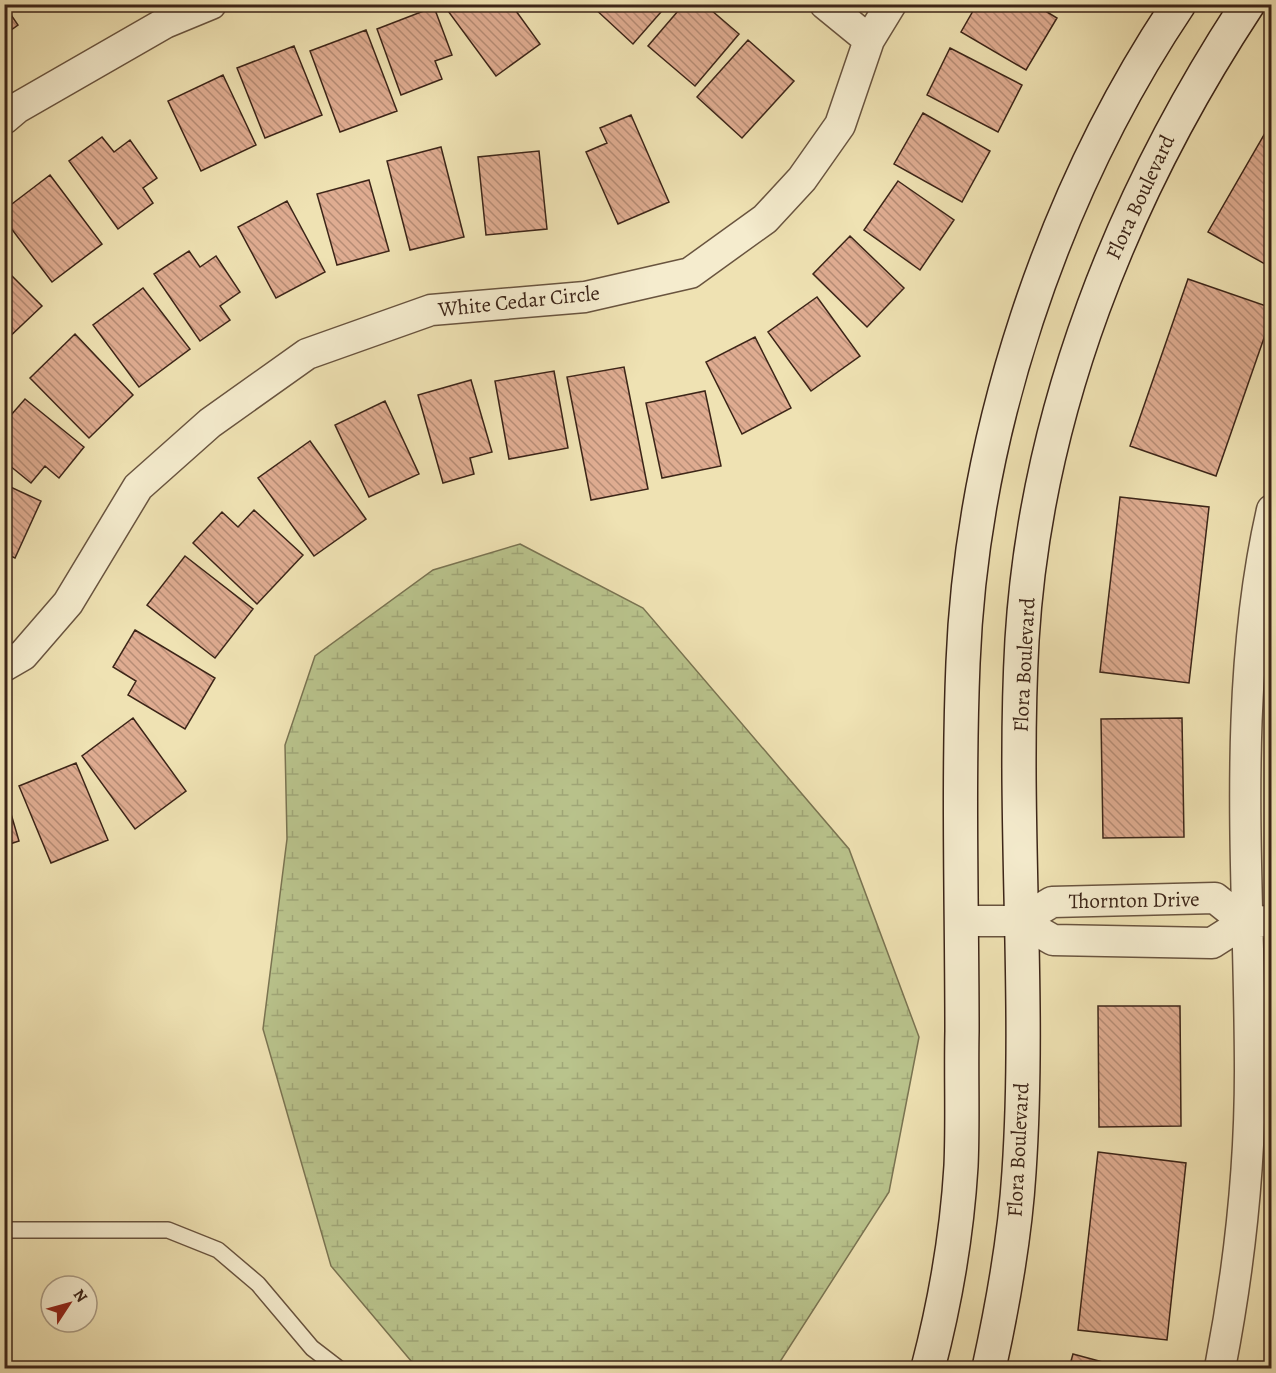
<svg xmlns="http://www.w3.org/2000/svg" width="1276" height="1373" font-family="Alegreya,serif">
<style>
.wetland{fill:url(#wetland-marsh);stroke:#7a7452;stroke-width:1.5}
.building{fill:url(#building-back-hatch);stroke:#3c2518;stroke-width:1.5}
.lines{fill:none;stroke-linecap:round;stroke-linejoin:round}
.lane-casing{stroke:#69543f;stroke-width:18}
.street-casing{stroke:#69543f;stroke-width:33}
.secondary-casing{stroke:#3c2518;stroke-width:36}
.lane{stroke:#f5ecce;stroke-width:15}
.street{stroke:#f5ecce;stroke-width:30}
.secondary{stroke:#f5ecce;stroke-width:33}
.labels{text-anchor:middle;stroke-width:4.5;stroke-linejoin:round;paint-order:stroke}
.street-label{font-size:21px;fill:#3c2518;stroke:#f5ecce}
</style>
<defs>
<pattern id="wetland-marsh" width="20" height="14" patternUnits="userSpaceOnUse" patternTransform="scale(1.5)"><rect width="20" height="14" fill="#b9c38c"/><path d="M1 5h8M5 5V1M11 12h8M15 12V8" fill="none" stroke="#a0a778"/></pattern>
<pattern id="building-back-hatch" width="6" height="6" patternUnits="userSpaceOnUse" patternTransform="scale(1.5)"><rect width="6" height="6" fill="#dfac91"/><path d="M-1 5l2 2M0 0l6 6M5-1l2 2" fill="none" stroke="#b68c75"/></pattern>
</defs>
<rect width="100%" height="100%" fill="#efe2b3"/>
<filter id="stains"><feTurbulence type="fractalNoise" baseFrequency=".00333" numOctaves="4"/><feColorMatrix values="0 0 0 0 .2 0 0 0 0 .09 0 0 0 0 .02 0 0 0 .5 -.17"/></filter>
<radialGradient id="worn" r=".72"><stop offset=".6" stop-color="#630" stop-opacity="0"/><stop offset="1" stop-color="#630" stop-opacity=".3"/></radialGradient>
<!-- wetland -->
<path class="wetland" d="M520 544 643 608 849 849 919 1037 889 1192 776 1368H417L331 1266 263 1029 287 839 285 745 315 656 433 570Z"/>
<!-- building -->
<path class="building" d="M4 4H14L7 9 18 25 4 35Z
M457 4H511L540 44 496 76 448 11Z
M595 4H668L633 44 593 7Z
M684 4H704L739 34 695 86 648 46Z
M977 4H1034L1057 18 1026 70 961 32Z
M434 7 452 55 435 61 442 79 401 95 377 29Z
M366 30 397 111 340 132 310 51Z
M748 40 794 81 742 138 697 97Z
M294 46 322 115 265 138 237 68Z
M950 48 1022 85 998 132 927 95Z
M223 75 256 145 201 171 168 101Z
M923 113 990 151 962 202 894 164Z
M631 115 669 202 618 224 586 152 607 143 600 128Z
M1272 121V268L1208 232Z
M102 137 114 152 130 140 157 178 143 188 153 203 118 229 69 161Z
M441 147 464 237 410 250 387 161Z
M539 151 547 229 486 235 478 157Z
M50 175 102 244 52 282 4 219V210Z
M369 180 389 251 337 265 317 194Z
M898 181 954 220 920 270 864 230Z
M287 201 325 272 276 298 238 227Z
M850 236 904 288 867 327 813 274Z
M189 251 200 267 216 256 240 292 220 306 230 320 200 341 154 274Z
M4 268 42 306 4 342Z
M1188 279 1272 308V315L1216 476 1130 446Z
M143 288 190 349 139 387 93 325Z
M817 297 860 356 811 391 768 332Z
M75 334 133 395 89 438 30 378Z
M755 337 791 408 742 434 706 362Z
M624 367 648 489 591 500 567 377Z
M554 371 568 448 509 459 495 381Z
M471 380 492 452 470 458 474 474 443 483 418 395Z
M705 391 721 466 662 478 646 403Z
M25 399 84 447 59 478 45 466 31 483 4 461V423Z
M385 401 419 474 369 497 335 425Z
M310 441 366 519 314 556 258 478Z
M4 484 41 501 15 558 4 553Z
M1120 497 1209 507 1189 683 1100 672Z
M254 510 303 555 257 604 193 543 222 512 238 527Z
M185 556 253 609 215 658 147 605Z
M135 630 215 678 185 729 128 695 136 681 113 667Z
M133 718 186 791 135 829 82 756Z
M1182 718 1184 837 1103 838 1101 719Z
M76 763 108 840 51 863 19 786Z
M4 790 19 841 4 846Z
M1098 1006H1180L1181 1126 1099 1127Z
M1098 1152 1186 1163 1167 1340 1078 1330Z
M1073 1354 1125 1368H1069Z"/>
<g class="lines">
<!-- lane casing -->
<g class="lane-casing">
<path id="lane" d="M4 1232 11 1230H168L218 1250 258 1284 312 1348 338 1368"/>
</g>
<!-- street casing -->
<g class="street-casing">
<path id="street" d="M825 4 869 40
M4 119 17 108 165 23 211 4
M4 666 23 655 68 603 138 487 210 423 307 354 431 310 585 297 690 273 765 219 802 179 840 125 869 40 891 4
M962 921H1020L1053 940 1212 943 1245 922 1272 921
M1020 921 1052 902 1215 898 1245 922
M1220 1368C1239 1270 1250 1171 1250 1071 1250 884 1230 694 1272 510"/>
</g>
<!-- secondary casing -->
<g class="secondary-casing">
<path id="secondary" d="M928 1368C945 1303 957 1233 961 1166 963 1121 961 1076 962 1031 962 909 958 786 963 663 972 435 1052 193 1179 4
M989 1368C1003 1304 1015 1238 1019 1172 1031 995 1012 817 1022 640 1036 411 1123 194 1248 4"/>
</g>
<!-- lane -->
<use href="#lane" class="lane"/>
<!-- street -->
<use href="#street" class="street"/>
<!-- secondary -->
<use href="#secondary" class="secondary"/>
</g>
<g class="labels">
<!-- street labels -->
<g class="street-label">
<text transform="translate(1140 197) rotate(-65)" y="7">Flora Boulevard</text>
<text transform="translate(519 301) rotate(-6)" y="7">White Cedar Circle</text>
<text transform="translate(1024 665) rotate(-87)" y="7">Flora Boulevard</text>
<text transform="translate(1134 900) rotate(-1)" y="7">Thornton Drive</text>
<text transform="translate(1018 1150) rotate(-87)" y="7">Flora Boulevard</text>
</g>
</g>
<!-- margin -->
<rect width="1276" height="1373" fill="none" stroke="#efe2b3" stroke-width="24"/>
<rect x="6" y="6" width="1264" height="1361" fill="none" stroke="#3c2518" stroke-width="3"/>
<rect x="12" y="12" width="1252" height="1349" fill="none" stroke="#3c2518" stroke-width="1.5"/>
<!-- north arrow -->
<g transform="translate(69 1304) rotate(54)"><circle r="28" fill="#f5ecce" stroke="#ab9c85" stroke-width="1.5"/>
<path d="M0-4.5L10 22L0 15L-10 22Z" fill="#8f2418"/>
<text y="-9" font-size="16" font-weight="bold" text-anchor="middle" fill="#3c2518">N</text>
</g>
<rect width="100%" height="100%" filter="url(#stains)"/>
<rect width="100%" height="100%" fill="url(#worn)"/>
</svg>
